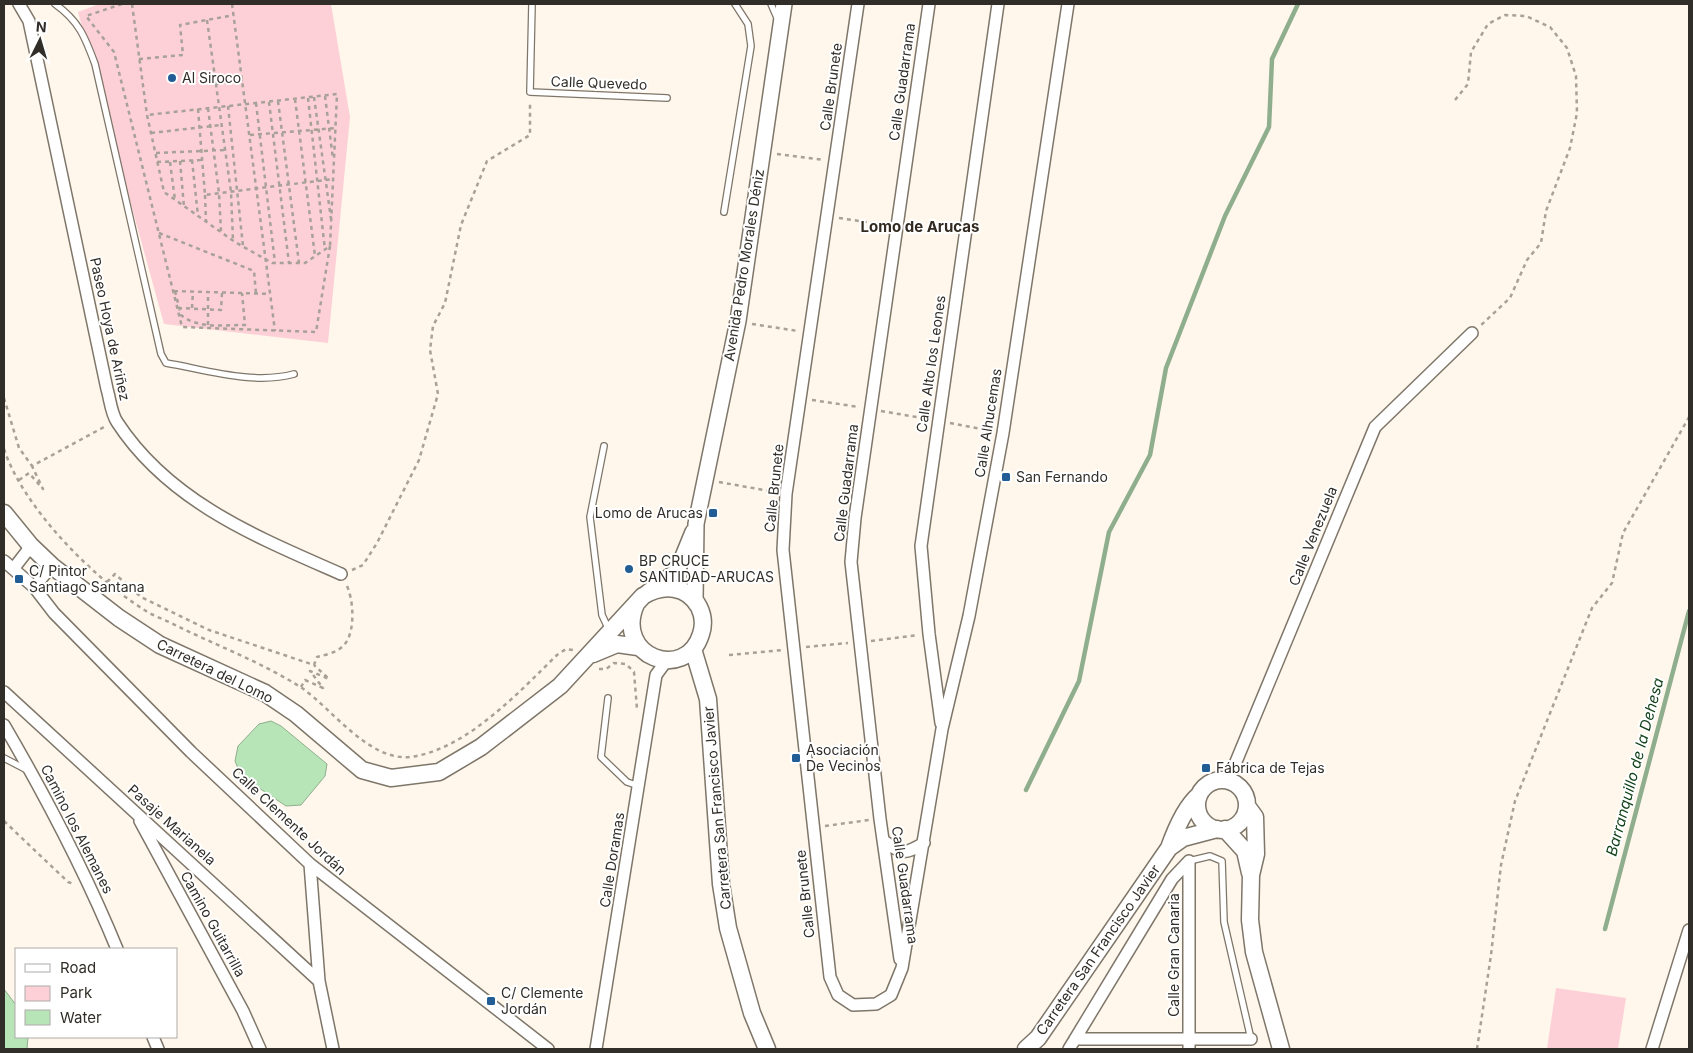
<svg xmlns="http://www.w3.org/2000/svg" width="1693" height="1053" font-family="Inter,sans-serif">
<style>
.green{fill:#fdd0d7}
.water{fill:#b7e5b8;stroke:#8fae8d}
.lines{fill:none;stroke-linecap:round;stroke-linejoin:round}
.stream{stroke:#8fae8d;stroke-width:4.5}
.service-casing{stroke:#7f766a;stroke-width:8}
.minor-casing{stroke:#7f766a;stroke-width:14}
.tertiary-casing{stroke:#7f766a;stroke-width:18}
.secondary-casing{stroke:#7f766a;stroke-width:19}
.path{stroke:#a7a198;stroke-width:2.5;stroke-dasharray:4 4;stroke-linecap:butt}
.service{stroke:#fff;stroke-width:5.5}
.minor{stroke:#fff;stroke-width:11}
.tertiary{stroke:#fff;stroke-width:15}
.secondary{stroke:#fff;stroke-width:16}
.poi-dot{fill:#225e95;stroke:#fff;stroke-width:2}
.labels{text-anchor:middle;stroke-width:4;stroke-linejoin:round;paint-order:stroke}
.poi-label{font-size:14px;fill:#312d28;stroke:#fff;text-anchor:start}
.street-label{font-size:14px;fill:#312d28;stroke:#fff}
.neighbourhood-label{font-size:15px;font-weight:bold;fill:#322a20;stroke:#fff}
.water-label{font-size:15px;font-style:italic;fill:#114118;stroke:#fff}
</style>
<rect width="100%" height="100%" fill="#fff7eb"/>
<!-- green -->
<path class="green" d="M99 4H331L350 117 328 343 164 324 78 12Z
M1556 988 1626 998 1618 1049H1547Z"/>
<!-- water -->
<path class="water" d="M271 721 281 726 327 764 325 776 301 805 286 806 241 776 235 761 238 746 259 724Z
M4 989 16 1005V1037H28L27 1049H4Z"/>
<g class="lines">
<!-- stream -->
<path class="stream" d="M1026 790 1079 681 1109 532 1150 455 1166 368 1225 216 1269 127 1272 59 1298 4
M1605 929 1689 611"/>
<!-- service casing -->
<g class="service-casing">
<path id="service" d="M55 4C79 21 85 37 95 64L161 354 166 363C207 370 253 385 294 374
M532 4 530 92 667 98
M771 4 778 20
M724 212 751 46 748 24 735 4
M604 446 590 517 602 615 609 630
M608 698 601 757 627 782 639 786
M4 758 29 771
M1189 861 1210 856 1222 861 1224 922 1251 1039"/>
</g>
<!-- minor casing -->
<g class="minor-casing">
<path id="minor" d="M19 4 29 21 107 389C110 399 111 413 117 422 169 502 257 537 341 574
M858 4 786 494 783 550 830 977 838 995 853 1005 876 1004 891 995 902 968 942 729 969 616 1003 433 1068 4
M4 561 34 587 54 613 191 752 310 864 548 1049
M14 568 31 546
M34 587 52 566
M4 692 319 981
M941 723 929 634 921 546 998 4
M4 725C46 797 85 871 117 949
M1228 781 1375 427 1472 333
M140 821 243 1011 260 1049
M884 841C902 854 904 855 924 843
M310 864 319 981 333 1049
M900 959 880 819 851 562 855 518 929 4
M153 1037 158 1049
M1075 1039H1251
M596 1049 656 675 667 660
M1069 1049 1172 879 1189 861
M1189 1049V861
M1652 1049 1689 930"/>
</g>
<!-- tertiary casing -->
<g class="tertiary-casing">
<path id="tertiary" d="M648 592 677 571 693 532
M695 600 696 524 738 321 784 4"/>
</g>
<!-- secondary casing -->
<g class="secondary-casing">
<path id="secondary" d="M4 513 31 546 52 566 119 618 160 645 265 693 296 714 362 770 391 778 439 772 481 747 560 686 643 596C663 584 687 585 699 607 703 615 704 625 701 634 686 683 613 657 636 604
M693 649 708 699 721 884 728 928 752 1013 767 1049
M593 654 617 644 638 647
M1197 805a25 25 0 1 1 50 0a25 25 0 1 1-50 0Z
M1247 806 1255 817 1256 854 1251 875 1250 920 1254 952 1281 1049
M1225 829 1245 851 1250 873
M1169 848 1183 838 1217 829
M1026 1049 1038 1038 1169 848C1175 831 1185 807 1199 795"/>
</g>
<!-- path -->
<path class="path" d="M122 4 86 16 114 52 182 327 316 332 330 246
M132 4 147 115 164 192 235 242 272 263H305L330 246 337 94 147 115
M232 4 275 331
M207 20 231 192 233 240
M139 59 183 55 180 25 234 15
M215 84 243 80
M325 96 333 159
M314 97 331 219
M308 98 325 250
M295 99 315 256
M1455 100 1468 84 1471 52 1488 24 1505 15 1526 16 1550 27 1567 48 1576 76 1577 113 1570 148 1546 211 1541 243 1527 260 1510 298 1480 326
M278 101 299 263
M269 102 289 263
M256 103 275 263
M228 106 243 246
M208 108 219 193 221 231
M198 109 205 195 333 179
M151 133 221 125
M250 135 336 128
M156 153 224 150
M777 154 824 160
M192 160 198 216
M180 161 184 207
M157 162 202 160
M170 162 175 200
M205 195 206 221
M839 218 886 225
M159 233 254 271 256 294
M174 291 270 294
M175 291 181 315C197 329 224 325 245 325L242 293
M178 308 221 310 222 293
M192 308 193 291
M752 324 798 331
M208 325V292
M4 398 19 448 32 466 106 426
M812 400 859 407
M881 411 928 419
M950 423 992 431
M4 449C23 507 92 577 143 609 153 616 166 620 177 626 218 646 263 663 302 688 333 710 369 761 410 757 466 750 519 692 557 655L566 649 573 650
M19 480 29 473 43 489 32 466
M719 482 775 492
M352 570 363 565 377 543 419 460 438 394 430 350 433 326 445 303 461 225 487 161 530 135V101
M107 582 115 574 141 597 209 630 314 665 317 657C325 655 336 653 343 646 356 634 354 599 346 584
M871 641 918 635
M806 647 848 643
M729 655 783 650
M599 669H606L614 663 626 664 634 672 637 709
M301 687 305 680 323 688 310 671 329 679 314 665
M4 821 68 882 74 884
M825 826 869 820
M1477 1049 1491 955 1501 865 1515 801 1592 608 1612 583 1623 533 1689 417"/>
<!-- service -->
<use href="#service" class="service"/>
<!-- minor -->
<use href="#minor" class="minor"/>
<!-- tertiary -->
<use href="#tertiary" class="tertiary"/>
<!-- secondary -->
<use href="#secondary" class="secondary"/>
</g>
<!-- markers -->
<g class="poi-dot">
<circle cx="172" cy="78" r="5"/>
<rect x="1001" y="472" width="10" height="10" rx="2.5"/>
<rect x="708" y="508" width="10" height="10" rx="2.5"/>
<circle cx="629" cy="569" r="5"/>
<rect x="14" y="574" width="10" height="10" rx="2.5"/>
<rect x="791" y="753" width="10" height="10" rx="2.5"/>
<rect x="1201" y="763" width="10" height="10" rx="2.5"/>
<rect x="486" y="996" width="10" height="10" rx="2.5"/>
</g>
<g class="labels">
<!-- poi labels -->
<g class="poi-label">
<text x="182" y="83">Al Siroco</text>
<text x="1016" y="482">San Fernando</text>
<text x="703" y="518" text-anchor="end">Lomo de Arucas</text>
<text x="639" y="566">BP CRUCE<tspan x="639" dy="16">SANTIDAD-ARUCAS</tspan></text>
<text x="29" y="576">C/ Pintor<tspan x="29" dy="16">Santiago Santana</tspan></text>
<text x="806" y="755">Asociación<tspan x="806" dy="16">De Vecinos</tspan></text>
<text x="1216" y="773">Fábrica de Tejas</text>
<text x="501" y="998">C/ Clemente<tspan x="501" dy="16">Jordán</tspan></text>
</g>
<!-- street labels -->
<g class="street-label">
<text transform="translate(902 82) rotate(-82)" y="5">Calle Guadarrama</text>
<text transform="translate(599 83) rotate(2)" y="5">Calle Quevedo</text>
<text transform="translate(831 87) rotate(-82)" y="5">Calle Brunete</text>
<text transform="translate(744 265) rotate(-81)" y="5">Avenida Pedro Morales Déniz</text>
<text transform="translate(110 329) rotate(78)" y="5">Paseo Hoya de Ariñez</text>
<text transform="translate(931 364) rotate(-82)" y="5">Calle Alto los Leones</text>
<text transform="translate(988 423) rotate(-81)" y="5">Calle Alhucemas</text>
<text transform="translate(846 483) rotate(-83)" y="5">Calle Guadarrama</text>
<text transform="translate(774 488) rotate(-84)" y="5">Calle Brunete</text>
<text transform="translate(1313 536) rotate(-68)" y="5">Calle Venezuela</text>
<text transform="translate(215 671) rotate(26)" y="5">Carretera del Lomo</text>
<text transform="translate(717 808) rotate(-95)" y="5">Carretera San Francisco Javier</text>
<text transform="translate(289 821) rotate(43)" y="5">Calle Clemente Jordán</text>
<text transform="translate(172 825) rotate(42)" y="5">Pasaje Marianela</text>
<text transform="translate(77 829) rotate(63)" y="5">Camino los Alemanes</text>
<text transform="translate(612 860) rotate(-81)" y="5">Calle Doramas</text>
<text transform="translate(905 885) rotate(82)" y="5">Calle Guadarrama</text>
<text transform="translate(805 894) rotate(-96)" y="5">Calle Brunete</text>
<text transform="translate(213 924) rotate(61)" y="5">Camino Guitarrilla</text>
<text transform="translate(1098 950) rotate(-55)" y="5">Carretera San Francisco Javier</text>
<text transform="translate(1174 955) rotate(-90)" y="5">Calle Gran Canaria</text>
</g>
<!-- neighbourhood labels -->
<g class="neighbourhood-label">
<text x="920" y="232">Lomo de Arucas</text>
</g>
<!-- water labels -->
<g class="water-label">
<text transform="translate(1635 767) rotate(-75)" y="5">Barranquillo de la Dehesa</text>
</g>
</g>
<!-- border -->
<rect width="1693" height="1053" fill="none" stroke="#312d28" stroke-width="10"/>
<!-- legend -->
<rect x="15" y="948" width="162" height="90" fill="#ffffff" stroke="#adaba9"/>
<rect x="25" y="964" width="25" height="8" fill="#ffffff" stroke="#adaba9"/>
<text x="60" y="973" font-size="15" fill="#312d28">Road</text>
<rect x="25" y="986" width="25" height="15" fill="#fdd0d7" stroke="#adaba9"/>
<text x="60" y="998" font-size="15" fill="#312d28">Park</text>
<rect x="25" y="1010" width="25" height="15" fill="#b7e5b8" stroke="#adaba9"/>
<text x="60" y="1023" font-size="15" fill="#312d28">Water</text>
<!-- north arrow -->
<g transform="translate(40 40) rotate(5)" stroke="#ffffff" stroke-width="4" paint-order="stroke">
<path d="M0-4L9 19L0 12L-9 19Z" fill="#312d28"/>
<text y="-8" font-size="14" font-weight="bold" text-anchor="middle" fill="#312d28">N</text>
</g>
</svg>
